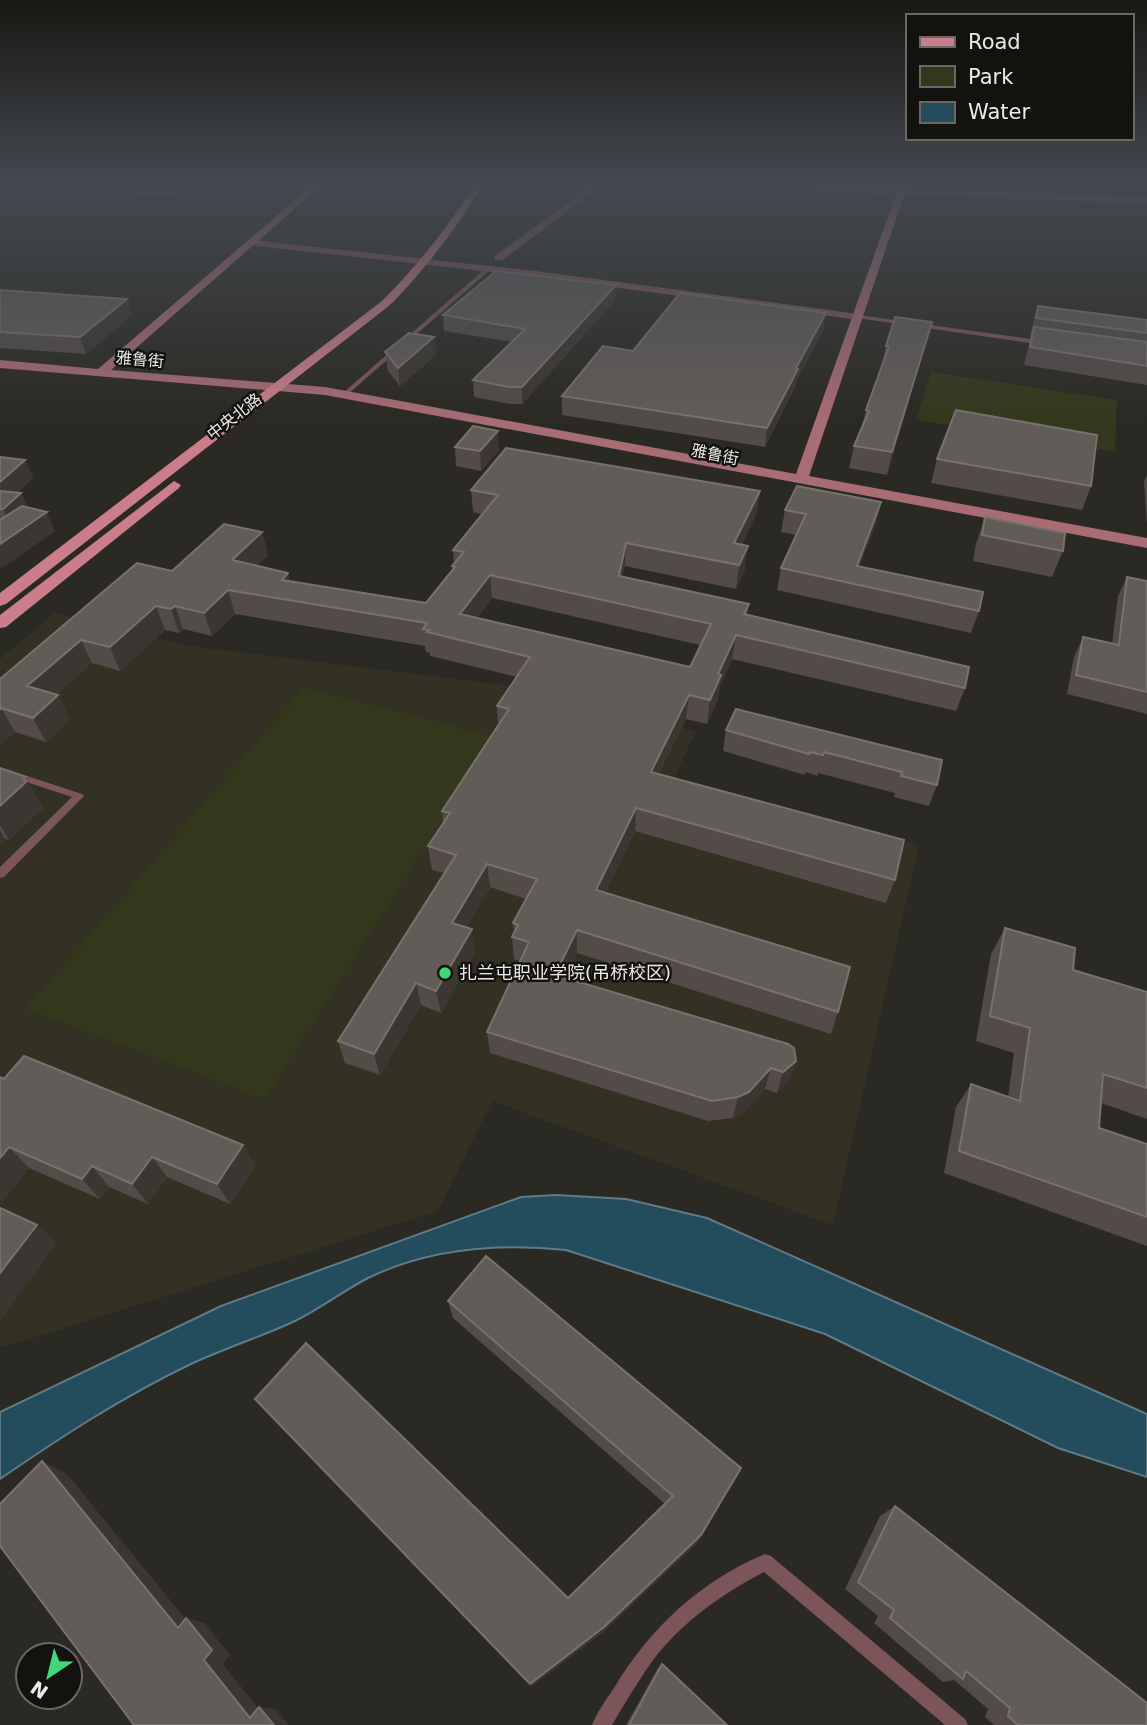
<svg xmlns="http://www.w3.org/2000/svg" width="1147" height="1725" font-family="'DejaVu Sans','Noto Sans SC',sans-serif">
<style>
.built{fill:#333124}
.green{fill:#33381c}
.water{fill:#234d5d;stroke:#5f7c86;stroke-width:2}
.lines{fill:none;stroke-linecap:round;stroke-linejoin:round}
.lane{fill:#7b555a;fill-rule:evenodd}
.street{fill:#7b555a;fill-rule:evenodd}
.secondary{fill:#a86c75;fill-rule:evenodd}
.primary{fill:#cb7e8a;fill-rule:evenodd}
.wall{fill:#524b47;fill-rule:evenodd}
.shaded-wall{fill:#3b3631}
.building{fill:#625c58;stroke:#78726e;stroke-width:2;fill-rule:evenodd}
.poi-dot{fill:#43d77b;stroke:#13120f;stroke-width:2.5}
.labels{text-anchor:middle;stroke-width:5;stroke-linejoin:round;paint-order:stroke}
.far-street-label{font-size:16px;fill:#ebeae6;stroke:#13120f}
.poi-label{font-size:18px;fill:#ebeae6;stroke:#13120f;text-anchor:start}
</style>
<rect width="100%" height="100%" fill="#2b2923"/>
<!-- built -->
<path class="built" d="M55 613 189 646 529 688 696 731 674 779 919 845 833 1225 492 1101 438 1211 0 1348V659Z"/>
<!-- green -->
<path class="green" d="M931 372 1117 400 1115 452 916 420Z
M304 687 496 737 265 1099 25 1009Z"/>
<!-- water -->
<path class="water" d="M556 1195 626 1199 707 1218 1147 1414V1477L1058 1448 825 1334 566 1250C499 1243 430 1248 368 1278 343 1291 320 1309 295 1321 261 1337 225 1348 191 1364 124 1396 61 1437 0 1479V1412L221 1306 521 1197Z"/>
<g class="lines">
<!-- lane -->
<path class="lane" d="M141 183H146L136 191 255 199 253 200 130 193V191Z
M486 268 491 269 347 395H343V393Z
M859 315 1044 341 1047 343 1044 345 857 318 856 317Z
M9 770 82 794 84 796 4 877 0 878V867L72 797 11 777 0 784V776Z
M765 1554 771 1556 965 1719 968 1725H945L764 1572C722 1594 682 1622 653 1660 638 1681 625 1703 612 1725H592C597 1712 606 1700 614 1688 650 1628 700 1581 765 1554Z"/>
<!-- street -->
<path class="street" d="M595 183H604L503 260H495V256Z
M752 183 1147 197V203L901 195 756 186Z
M251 240 536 271 859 314 865 317 859 320 536 277 248 245V241Z"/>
<!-- secondary -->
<path class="secondary" d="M315 183H324L111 370 325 387 796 474 900 183H908L809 476 1147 538V548L325 395 0 368V360L98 369Z"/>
<!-- primary -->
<path class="primary" d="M475 183H483C461 223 423 272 390 305L6 604 0 606V593L382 301C415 268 452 223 475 183Z
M174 481 181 485 179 488 6 627 0 628V615Z"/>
</g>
<!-- wall -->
<path class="wall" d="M0 290 132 315 86 354 0 348Z
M615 300 522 404H510L474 397 473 380 511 342 444 331 443 315Z
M1038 306 1147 320V385L1024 365 1031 336H1030L1033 324Z
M826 313 823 331 797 379 795 387 765 447 562 415V396L633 351Z
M932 322 887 475 849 468 854 446 862 426 866 410 882 366 886 346Z
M434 337 436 355 400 386 388 371 385 352Z
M455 447 499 450 481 471 456 466Z
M0 457 25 460 33 478 18 492 21 493 27 507 55 531 0 569Z
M937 459 1091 486 1082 510 931 483Z
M1147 475V525L1144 481Z
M471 490 760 491 756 514 742 545 745 569 736 589 625 566 622 577 749 604 747 615 965 688 956 711 732 659 720 686 718 699 707 724 686 719 659 774 895 880 886 903 635 831 605 893 838 1012 831 1034 577 953 565 978 788 1044 789 1082 777 1093 765 1089 743 1113 733 1118 708 1121 490 1053 487 1032 520 961 514 959 512 937 514 934 513 923 526 899 490 887 466 927 475 952 441 1013 421 1005 380 1075 345 1063 338 1041 444 873 432 870 428 846 443 823 442 811 498 725 497 706 517 677 430 656V653L426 652 425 646 235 614 212 636 183 629 179 633 165 630 120 671 92 663 57 694 70 719 46 742 15 732 0 745V679L172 571 262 532 268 555 256 566 290 581 426 603 452 570V566L454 563 453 550 482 514 473 512ZM492 598 700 645 690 667 477 618Z
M785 510 876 524 859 566 979 611 971 633 777 590 781 568 796 535 781 532Z
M985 517 1063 551 1052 577 973 561 976 544Z
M1127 577 1147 581V714L1067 694 1074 657 1083 637 1112 644 1118 596Z
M736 709 937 785 929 806 894 797 895 793 818 773V776L805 772V775L723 751 726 730Z
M0 768 41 804 43 808 9 840 5 839 0 844Z
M1005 928 1073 970 1147 992V1119L1101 1103 1099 1128 1147 1144V1132V1246L944 1173 956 1107 971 1084 1008 1097 1014 1053 976 1041 991 954Z
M0 1077 243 1145 255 1166 230 1204 167 1177 148 1204 109 1187 100 1199 29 1168 0 1205Z
M448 1301 741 1468 696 1544 603 1632 532 1686 255 1399 568 1598 665 1504 453 1318Z
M895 1506 1147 1725H994L985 1717 988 1709 954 1680 943 1682 874 1623 878 1616 845 1589 880 1516Z
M662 1664 727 1725H626L658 1668Z"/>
<!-- shaded-wall -->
<path class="shaded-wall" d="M616 285 615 300 522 404V387Z
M127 299 132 315 86 354 80 337Z
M826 313 823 331 797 379 795 387 765 447 767 428 796 368Z
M932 322 926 343 887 475 892 452Z
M434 337 436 355 400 386 398 368Z
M498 431 499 450 481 471 480 451Z
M25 460 33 478 1 508 0 482Z
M760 491 756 514 733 564 734 543Z
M21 493 29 511 11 528 3 509Z
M881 502 876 524 853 584 857 566Z
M47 512 55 531 0 569V544Z
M262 532 268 555 238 584 232 560Z
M626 543 625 566 618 599 619 576Z
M748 546 745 569 736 589 739 565Z
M288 573 294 597 282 580Z
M490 575 492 598 462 637 460 614Z
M228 590 235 614 212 636 204 613Z
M156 606 165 630 120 671 110 647Z
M175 606 183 629 179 633 171 609Z
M736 635 732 659 720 686 718 699 707 724 710 700 718 674Z
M81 640 92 663 40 710 27 686Z
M58 695 70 719 46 742 33 718Z
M689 695 686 719 649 796 651 772Z
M1 708 15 732 0 745V710Z
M26 777 43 808 9 840 0 825V806Z
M636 808 635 831 595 913 596 890Z
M0 830 5 839 0 844Z
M487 864 490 887 456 946 452 923Z
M472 929 475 952 441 1013 436 991Z
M577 930V953L555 997V975Z
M416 983 421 1005 380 1075 374 1054Z
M796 1061 789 1082 777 1093 783 1072Z
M771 1068 765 1089 743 1113 733 1118 738 1097Z
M243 1145 255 1166 230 1204 217 1184Z
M9 1147 29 1168 0 1205V1158Z
M152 1157 167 1177 148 1204 132 1184Z
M92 1166 109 1187 100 1199 82 1179Z
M37 1225 57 1243 0 1321V1273Z
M42 1461 67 1474 197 1633 178 1628Z
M701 1535 696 1544 603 1632 532 1686 530 1684Z
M186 1618 205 1623 230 1655 223 1664 267 1719 250 1718 204 1660Z
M259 1707 275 1709 289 1725H274Z"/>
<!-- building -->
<path class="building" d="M496 271 616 285 522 387H509L473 380 525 329 443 315Z
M0 290 127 299 80 337 0 332Z
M680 293 826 313 796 368 798 369 767 428 562 396 603 346 633 351Z
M1038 306 1147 320V333L1036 318Z
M895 317 932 322 892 452 854 446 869 411 866 410 889 346H886Z
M1034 327 1147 342V366L1030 347Z
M409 333 434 337 398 368 385 352Z
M956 410 1097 435 1091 486 937 459Z
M473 426 498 431 480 451 455 447Z
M506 448 760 491 734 543 748 546 739 565 626 543 619 576 749 604 744 614 969 667 965 688 736 635 718 674 721 675 710 700 689 695 651 772 904 840 895 880 636 808 596 890 850 967 838 1012 577 930 555 975 788 1044 794 1048 796 1061 783 1072 771 1068 749 1092 738 1097 712 1101 487 1032 529 942 512 937 518 925 513 923 537 879 487 864 452 923 472 929 436 991 416 983 374 1054 338 1041 456 855 428 846 450 813 442 811 509 709 497 706 530 657 427 632 429 630 423 629 427 623 228 590 204 613 175 606 171 609 156 606 110 647 81 640 27 686 58 695 33 718 1 708 0 710V679L137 563 172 571 224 524 262 532 232 560 288 573 282 580 426 603 455 567 452 566 464 552 453 550 498 495 471 490ZM490 575 711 624 690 667 460 614Z
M0 457 25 460 0 482Z
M797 486 881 502 857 566 983 592 979 611 781 568 806 514 785 510Z
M0 491 21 493 3 509H0Z
M22 506 47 512 0 544V520Z
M985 517 1065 533 1063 551 982 535Z
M1127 577 1147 581V692L1076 675 1083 637 1119 645Z
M736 709 942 760 937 785 901 776 902 772 824 752 823 755 810 752 809 754 726 730Z
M0 768 26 777 23 779 27 781 0 806Z
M1005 928 1075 948 1073 970 1147 992V1088L1103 1074 1099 1128 1147 1144V1217L959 1151 971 1084 1020 1101 1030 1028 990 1016Z
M24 1056 243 1145 217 1184 152 1157 132 1184 92 1166 82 1179 9 1147 0 1158V1077L4 1079Z
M0 1208 37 1225 0 1273Z
M486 1256 741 1468 701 1535 604 1627 530 1684 255 1399 306 1343 568 1598 673 1496 448 1301Z
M42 1461 178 1628 186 1618 212 1650 204 1660 250 1718 259 1707 274 1725H134L0 1546V1504Z
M895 1506 1147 1703V1725H1018L1008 1716 1010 1708 966 1671 963 1679 890 1618 894 1610 858 1582Z
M662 1664 727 1725H629Z"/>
<!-- sky -->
<linearGradient id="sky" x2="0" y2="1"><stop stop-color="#181713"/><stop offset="0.43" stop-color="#444950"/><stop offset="1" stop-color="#444950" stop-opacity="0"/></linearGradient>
<rect width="1147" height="424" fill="url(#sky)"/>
<!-- markers -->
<circle class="poi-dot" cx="445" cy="973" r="7"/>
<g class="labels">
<!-- far-street labels -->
<g class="far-street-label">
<text transform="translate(140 359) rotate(5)" y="6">雅鲁街</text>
<text transform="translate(234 416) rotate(-38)" y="6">中央北路</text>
<text transform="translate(715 454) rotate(11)" y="6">雅鲁街</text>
</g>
<!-- poi labels -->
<g class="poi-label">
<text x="459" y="979">扎兰屯职业学院(吊桥校区)</text>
</g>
</g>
<!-- legend -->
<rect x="906" y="14" width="228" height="126" fill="#13120f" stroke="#696865" stroke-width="2"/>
<rect x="920" y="37" width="35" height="10" fill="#cb7e8a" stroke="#696865" stroke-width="2"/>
<text x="968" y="49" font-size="21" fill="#ebeae6">Road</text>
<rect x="920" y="66" width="35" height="21" fill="#33381c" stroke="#696865" stroke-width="2"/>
<text x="968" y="84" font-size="21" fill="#ebeae6">Park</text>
<rect x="920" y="102" width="35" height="21" fill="#234d5d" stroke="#696865" stroke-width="2"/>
<text x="968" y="119" font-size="21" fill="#ebeae6">Water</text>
<!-- north arrow -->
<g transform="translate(49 1676) rotate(215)"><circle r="33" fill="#13120f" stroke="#696865" stroke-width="2"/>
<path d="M0-5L12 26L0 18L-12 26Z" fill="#43d77b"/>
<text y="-10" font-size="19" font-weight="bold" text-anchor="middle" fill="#ebeae6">N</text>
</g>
</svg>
